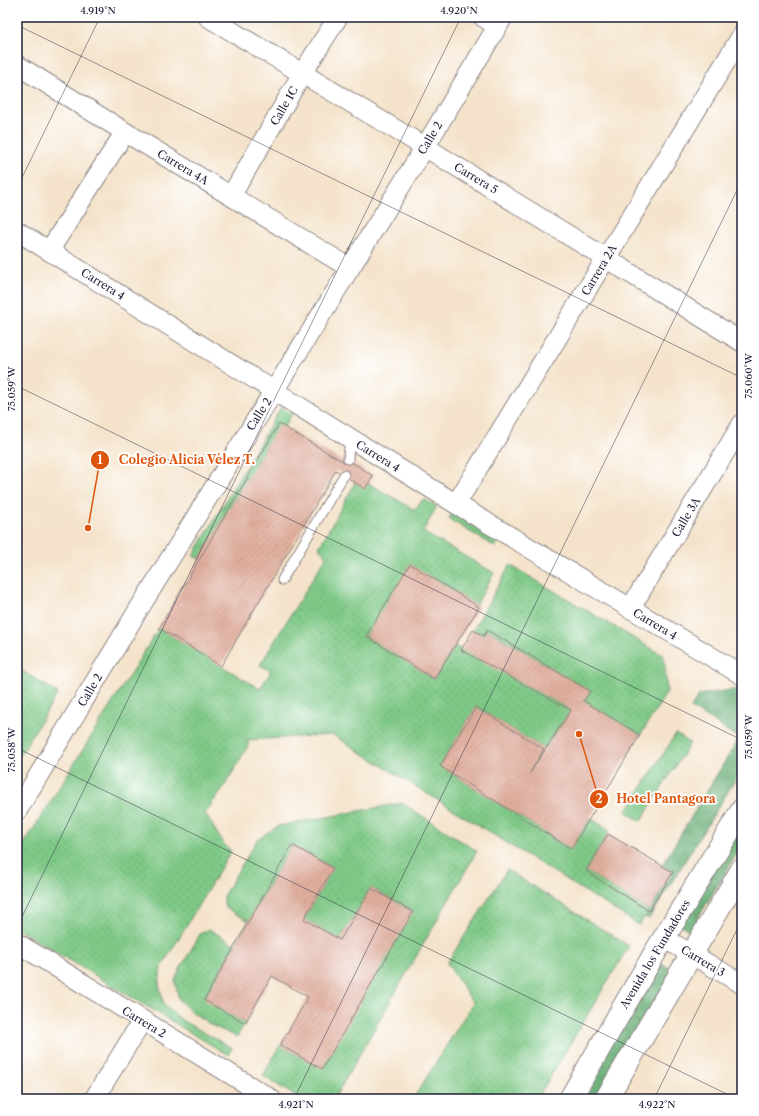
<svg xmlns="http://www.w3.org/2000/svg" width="759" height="1116" font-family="'Libre Caslon Text',serif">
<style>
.green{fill:url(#green-dots);stroke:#507661}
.forest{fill:url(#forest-crowns);stroke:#446858}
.building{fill:url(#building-hatch)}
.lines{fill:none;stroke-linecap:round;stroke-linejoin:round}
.service-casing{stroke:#8b8282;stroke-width:11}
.minor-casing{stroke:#8b8282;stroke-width:21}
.primary-casing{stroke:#8b8282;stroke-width:24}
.service{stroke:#fff;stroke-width:9}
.minor{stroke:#fff;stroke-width:19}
.primary{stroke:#fff;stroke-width:22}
.ticks{fill:none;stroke:#22223b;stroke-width:1;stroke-opacity:0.45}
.labels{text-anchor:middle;stroke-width:3.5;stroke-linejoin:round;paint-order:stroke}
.street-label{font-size:11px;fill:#22223b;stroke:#fff}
.leader{fill:none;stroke:#de560e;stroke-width:1.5}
.callout-dot{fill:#de560e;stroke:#fff;stroke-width:1.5}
.mark-label{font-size:12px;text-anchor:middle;font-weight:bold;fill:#fff}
.callout-label{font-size:12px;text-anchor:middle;font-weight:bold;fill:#de560e;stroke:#fff;stroke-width:3.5;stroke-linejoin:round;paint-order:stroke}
.neatline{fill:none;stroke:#22223b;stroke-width:1.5}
.ticks-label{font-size:10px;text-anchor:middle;fill:#22223b}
</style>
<defs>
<pattern id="green-dots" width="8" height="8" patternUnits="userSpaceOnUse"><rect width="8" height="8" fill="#7fc987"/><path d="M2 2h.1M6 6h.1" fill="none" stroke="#6dac75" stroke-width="1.8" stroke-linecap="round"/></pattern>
<pattern id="forest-crowns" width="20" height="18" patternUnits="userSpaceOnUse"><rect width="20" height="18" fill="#67ad74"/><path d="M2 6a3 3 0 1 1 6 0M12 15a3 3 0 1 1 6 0" fill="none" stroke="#548c60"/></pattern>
<pattern id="building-hatch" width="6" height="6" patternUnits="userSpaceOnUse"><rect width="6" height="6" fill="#e1af9e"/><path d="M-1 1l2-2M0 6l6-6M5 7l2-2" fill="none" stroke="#c19689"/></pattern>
</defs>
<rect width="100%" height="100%" fill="#fff"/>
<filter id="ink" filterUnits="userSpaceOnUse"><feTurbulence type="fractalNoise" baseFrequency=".025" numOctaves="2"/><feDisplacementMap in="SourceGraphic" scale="8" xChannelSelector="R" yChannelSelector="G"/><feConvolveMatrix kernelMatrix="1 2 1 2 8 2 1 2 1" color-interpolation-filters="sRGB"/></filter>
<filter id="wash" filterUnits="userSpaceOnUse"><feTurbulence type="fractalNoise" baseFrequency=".012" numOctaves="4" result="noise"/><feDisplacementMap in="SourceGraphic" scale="16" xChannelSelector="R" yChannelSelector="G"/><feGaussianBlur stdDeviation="0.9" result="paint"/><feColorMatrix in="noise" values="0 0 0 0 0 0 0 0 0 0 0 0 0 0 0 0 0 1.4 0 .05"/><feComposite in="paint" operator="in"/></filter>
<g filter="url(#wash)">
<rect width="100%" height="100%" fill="#f4e3ca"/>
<!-- green -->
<path class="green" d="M281 407 292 414 284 427 279 425 199 559 193 556Z
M354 481 368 483 415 510 423 499 437 506 423 532 494 573 476 605 410 565 366 636 434 679 455 646 571 710 544 749 476 707 440 766 571 849 590 818 610 830 586 871 649 911 639 925 333 735 247 740 249 744 226 784 205 813 223 843 231 851 161 968 159 984 164 1005 183 1021 232 1048 228 1055 17 929V855L159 628 260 689 271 671 260 665 326 557 319 547 354 485Z
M453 510 500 539 495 547 449 519Z
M510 565 664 656 667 692 640 736 584 701 590 691 488 630 484 636 473 630Z
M17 668 58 693 17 760Z
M676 734 690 743 641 821 626 812Z
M402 803 477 851 334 1099H300L263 1076 280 1045 322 1068 412 911 371 888 340 940 304 919 333 868 292 845 204 999 245 1023 237 1037 211 1025 192 1012 179 1000 177 991 175 981 179 971 200 934 209 929 235 945 249 921 225 908 223 896 257 840 278 826Z
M507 870 629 946 537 1099H413L473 1003 447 963Z"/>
<!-- forest -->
<path class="forest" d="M738 689 742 691V769L649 919 645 917 672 873 660 865 664 862 739 738 691 708 699 695Z
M742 823V845L690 931 681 925Z
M659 962 674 971 600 1099H579Z"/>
<g id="blocks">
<!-- building -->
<path class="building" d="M279 424 342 461 344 457 373 476 365 489 336 470 221 666 159 628Z
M410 564 479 607 434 679 366 636Z
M473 630 484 636 487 630 590 691 584 701 640 735 571 849 440 766 476 707 544 749 530 773 571 710 461 650Z
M608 834 673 872 649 911 586 871Z
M292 845 333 868 304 919 340 940 371 888 413 912 322 1069 280 1045 308 997 272 976 245 1023 204 1000Z"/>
</g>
</g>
<g filter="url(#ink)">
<use href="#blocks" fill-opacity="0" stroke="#8b8282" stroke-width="1"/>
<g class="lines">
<!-- service casing -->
<g class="service-casing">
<path id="service" d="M347 438 349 446 348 459
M282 580 344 475"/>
</g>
<!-- minor casing -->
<g class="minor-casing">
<path id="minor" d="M208 17 425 147 742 342
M483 17 497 26
M17 65 125 132 350 268
M231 196 302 74 338 17
M17 231 456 504 742 675
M49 251 125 132
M456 504 742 35
M630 609 742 424
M17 811 137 612 425 147 503 17
M664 938 742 984
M17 943 271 1099
M94 1099 142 1021"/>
</g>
<!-- primary casing -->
<g class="primary-casing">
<path id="primary" d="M570 1099 656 951 742 810
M606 1099 742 869"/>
</g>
<!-- service -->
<use href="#service" class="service"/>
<!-- minor -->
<use href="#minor" class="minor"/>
<!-- primary -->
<use href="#primary" class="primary"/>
</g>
</g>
<!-- ticks -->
<path class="ticks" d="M17 25 742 378M17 188 100 17M17 386 742 740M17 748 737 1099M17 927 461 17M294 1099 742 180M654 1099 742 919"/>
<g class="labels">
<!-- street labels -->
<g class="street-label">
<text transform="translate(284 106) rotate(-60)" y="4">Calle 1C</text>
<text transform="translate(430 138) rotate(-59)" y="4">Calle 2</text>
<text transform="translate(183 167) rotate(31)" y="4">Carrera 4A</text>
<text transform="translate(476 178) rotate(31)" y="4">Carrera 5</text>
<text transform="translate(599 270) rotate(-59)" y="4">Carrera 2A</text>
<text transform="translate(103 284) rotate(32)" y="4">Carrera 4</text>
<text transform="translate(259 414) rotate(-58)" y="4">Calle 2</text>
<text transform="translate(378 456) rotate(32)" y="4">Carrera 4</text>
<text transform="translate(686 517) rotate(-59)" y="4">Calle 3A</text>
<text transform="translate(655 624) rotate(31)" y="4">Carrera 4</text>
<text transform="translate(90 690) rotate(-59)" y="4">Calle 2</text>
<text transform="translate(655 954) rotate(-59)" y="4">Avenida los Fundadores</text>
<text transform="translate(703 961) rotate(31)" y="4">Carrera 3</text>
<text transform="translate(144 1022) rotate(31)" y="4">Carrera 2</text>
</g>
</g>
<!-- callouts -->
<path class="leader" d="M88 528L100 460M579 734L599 799"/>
<g class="callout-dot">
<circle cx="88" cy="528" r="4"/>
<circle cx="579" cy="734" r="4"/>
<circle cx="100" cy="460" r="10"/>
<circle cx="599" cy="799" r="10"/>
</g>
<g class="mark-label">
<text x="100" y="464">1</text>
<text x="599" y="803">2</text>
</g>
<g class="callout-label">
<text x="187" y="464">Colegio Alicia Vélez T.</text>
<text x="666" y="803">Hotel Pantagora</text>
</g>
<!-- margin -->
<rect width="759" height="1116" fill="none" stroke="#fff" stroke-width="44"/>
<rect x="22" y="22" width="715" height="1072" class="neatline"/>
<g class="ticks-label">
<text x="98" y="14">4.919°N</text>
<text x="459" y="14">4.920°N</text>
<text transform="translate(748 376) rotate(-90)" y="4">75.060°W</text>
<text transform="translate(11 389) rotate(-90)" y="4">75.059°W</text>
<text transform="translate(748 737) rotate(-90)" y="4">75.059°W</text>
<text transform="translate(11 750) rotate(-90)" y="4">75.058°W</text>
<text x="296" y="1108">4.921°N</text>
<text x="657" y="1108">4.922°N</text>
</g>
</svg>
